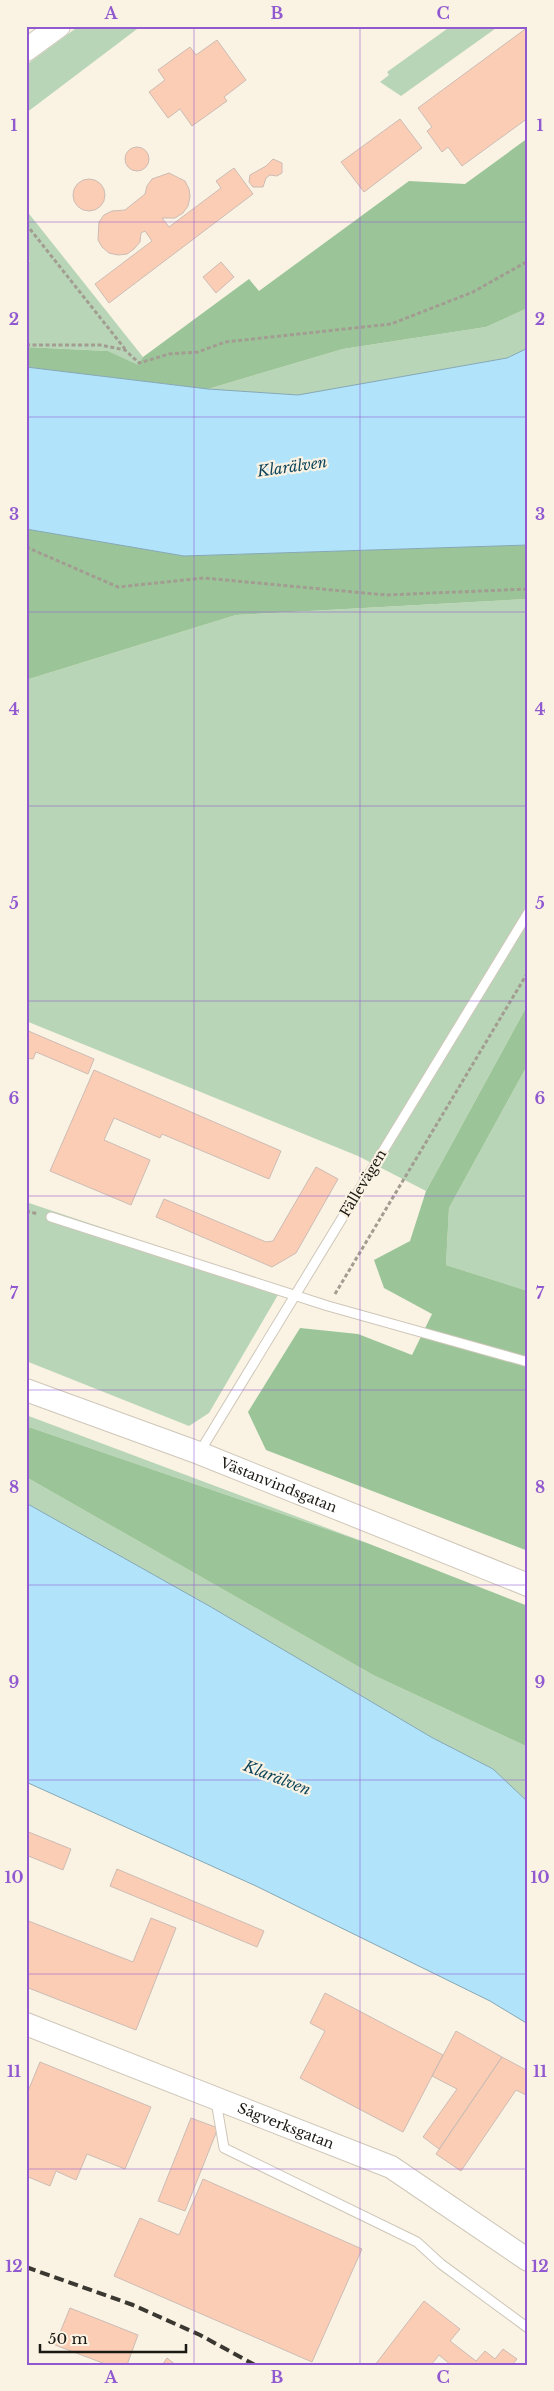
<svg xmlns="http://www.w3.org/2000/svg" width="554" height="2391" font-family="'Libre Baskerville',serif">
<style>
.green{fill:#b8d6b7}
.forest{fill:#9bc599}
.water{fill:#b1e4fb;stroke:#84a7b5}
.building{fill:#fbcdb5;stroke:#ccbcb4}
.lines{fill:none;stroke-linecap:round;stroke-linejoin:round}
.service-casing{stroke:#cec7b9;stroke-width:11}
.tertiary-casing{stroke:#cec7b9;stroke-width:24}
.path{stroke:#a29c91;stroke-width:3;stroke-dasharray:4 2.5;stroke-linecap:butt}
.service{stroke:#fff;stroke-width:9}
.tertiary{stroke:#fff;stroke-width:22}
.rail{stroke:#3a3830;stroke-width:4;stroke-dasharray:10 5;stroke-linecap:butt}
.grid{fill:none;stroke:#9159d0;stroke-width:1;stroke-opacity:0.55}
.labels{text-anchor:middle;stroke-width:4.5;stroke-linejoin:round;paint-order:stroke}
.street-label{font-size:14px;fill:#1b1913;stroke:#faf2e3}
.water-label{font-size:15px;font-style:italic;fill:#0f455a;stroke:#faf2e3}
.neatline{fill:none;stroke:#9159d0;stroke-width:2}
.grid-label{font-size:16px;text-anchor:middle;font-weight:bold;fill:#9159d0}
</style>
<rect width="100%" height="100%" fill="#faf2e3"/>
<!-- green -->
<path class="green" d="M79 26H141L26 113V65Z
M451 26H499L401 96 380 82 389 75 387 72Z
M26 210 143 357 138 366 108 351 26 347V263L30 261 26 257Z
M528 308V348L507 358 298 395 208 389 343 349 486 327Z
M528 599V1004L426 1191 358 1156 26 1021V680L236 615Z
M528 1064V1291L446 1265 449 1208Z
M26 1202 282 1288 209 1413 189 1426 26 1361Z
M26 1415 367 1543 26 1426Z
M26 1477 373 1675 528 1747V1802L493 1769 431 1737 211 1607 26 1503Z"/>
<!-- forest -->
<path class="forest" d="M528 138V308L486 327 343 349 208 389 26 367V347L108 351 138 365 143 357 249 279 259 291 409 181 465 184Z
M26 529 184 556 528 545V599L236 615 26 680Z
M528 1004V1064L449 1208 446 1265 528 1291V1551L266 1450 248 1412 300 1328 358 1334 412 1355 432 1314 384 1288 374 1260 410 1241 426 1191Z
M26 1426 367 1543 528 1606V1747L373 1675 26 1477Z"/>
<!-- water -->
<path class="water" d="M528 348V545L184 556 26 529V367L208 389 298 395 507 358Z
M26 1503 211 1607 431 1737 493 1769 528 1802V2024L490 2001 256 1886 26 1782Z"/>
<!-- building -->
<path class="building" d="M528 27V118L462 166 448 147 442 152 427 131 432 127 418 108Z
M217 40 246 80 224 97 227 101 192 126 180 109 168 118 149 92 165 80 158 70 190 47 196 55Z
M400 119 422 148 364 192 341 162Z
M125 159a12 12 0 1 1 24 0a12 12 0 1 1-24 0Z
M273 159 282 163V173L277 176 270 175 266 178 263 187H253L249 182 250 175 266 166Z
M234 168 253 194 109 303 95 284 152 241 145 231 141 233 140 242 134 249 127 254 118 255 109 253 102 247 98 240 99 222 104 215 112 211 125 210 145 194 147 186 152 179 169 173 185 181 189 189 190 197 188 206 183 213 175 218H162L169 227 221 188 216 181Z
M73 195a16 16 0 1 1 32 0a16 16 0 1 1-32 0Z
M221 262 234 277 216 293 203 277Z
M26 1030 94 1059 88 1074 36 1052 33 1059 26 1058Z
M94 1070 281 1151 269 1179 162 1134 160 1138 114 1118 104 1140 150 1160 131 1205 50 1171Z
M316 1167 338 1179 296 1253 272 1267 156 1217 164 1199 266 1242 273 1241Z
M26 1831 71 1849 63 1870 26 1855Z
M117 1869 264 1931 257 1947 110 1886Z
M151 1918 176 1928 136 2030 26 1987V1920L133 1962Z
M325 1993 443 2055 403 2132 300 2078 325 2031 310 2023Z
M456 2031 502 2057 439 2149 423 2137 457 2089 432 2076Z
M502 2057 528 2071V2096L516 2090 461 2171 436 2154Z
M40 2062 151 2107 125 2169 87 2154 76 2180 56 2171 50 2186 26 2176V2096Z
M191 2118 218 2128 185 2211 158 2201Z
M203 2179 362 2249 312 2362 114 2276 140 2218 179 2235Z
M424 2301 460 2329 450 2341 476 2361 485 2351 495 2359 503 2349 517 2359 512 2365H451L439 2355 431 2365H375Z
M70 2308 138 2335 127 2365H108L55 2345Z
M167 2358 176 2365H162Z"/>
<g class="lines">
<!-- service casing -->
<g class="service-casing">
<path id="service" d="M51 1217 328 1306 528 1362
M199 1453 528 913
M216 2101 224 2148 417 2242 441 2264 528 2328"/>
</g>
<!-- tertiary casing -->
<g class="tertiary-casing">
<g id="tertiary">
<path d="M26 50 59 26"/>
<path id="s1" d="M26 1390 199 1453 528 1585"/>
<path id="s2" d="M26 2024 391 2167 528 2260"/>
</g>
</g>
<!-- path -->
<path class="path" d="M26 224 125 349
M26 345H100L125 350 139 363 169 354 198 352 225 342 391 324 473 292 528 261
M26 547 118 587 204 578 386 595 528 589
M26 1211 38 1214
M335 1294 528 972"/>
<!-- service -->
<use href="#service" class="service"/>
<!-- tertiary -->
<use href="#tertiary" class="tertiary"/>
<!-- rail -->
<path class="rail" d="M26 2267 133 2305 200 2335 255 2365"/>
</g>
<!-- grid -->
<path class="grid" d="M194 26V2365M360 26V2365M26 222H528M26 417H528M26 612H528M26 806H528M26 1001H528M26 1196H528M26 1390H528M26 1585H528M26 1780H528M26 1974H528M26 2169H528"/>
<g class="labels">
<!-- street labels -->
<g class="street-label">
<text transform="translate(363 1183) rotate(-59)" y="5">Fällevägen</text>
<text dy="5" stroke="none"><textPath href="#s1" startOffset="270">Västanvindsgatan</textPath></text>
<text dy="5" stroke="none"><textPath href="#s2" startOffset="279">Sågverksgatan</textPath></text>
</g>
<!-- water labels -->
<g class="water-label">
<text transform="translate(292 467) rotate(-8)" y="5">Klarälven</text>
<text transform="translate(277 1778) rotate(21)" y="5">Klarälven</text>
</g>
</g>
<!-- border -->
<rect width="554" height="2391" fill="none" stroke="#faf2e3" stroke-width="55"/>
<!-- scale -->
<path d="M40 2344v8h146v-8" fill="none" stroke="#1b1913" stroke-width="2.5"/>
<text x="48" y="2344" font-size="15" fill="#1b1913" stroke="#faf2e3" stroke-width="4" paint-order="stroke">50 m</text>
<rect x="28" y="28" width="498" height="2336" class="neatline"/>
<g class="grid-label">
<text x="111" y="19">A</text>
<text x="277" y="19">B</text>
<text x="443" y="19">C</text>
<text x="14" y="131">1</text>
<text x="540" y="131">1</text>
<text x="14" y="325">2</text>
<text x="540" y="325">2</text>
<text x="14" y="520">3</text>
<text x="540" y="520">3</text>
<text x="14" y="715">4</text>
<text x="540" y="715">4</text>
<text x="14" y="909">5</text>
<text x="540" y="909">5</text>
<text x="14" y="1104">6</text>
<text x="540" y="1104">6</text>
<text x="14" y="1299">7</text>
<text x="540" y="1299">7</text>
<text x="14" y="1493">8</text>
<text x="540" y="1493">8</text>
<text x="14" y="1688">9</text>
<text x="540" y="1688">9</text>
<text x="14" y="1883">10</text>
<text x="540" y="1883">10</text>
<text x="14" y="2077">11</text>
<text x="540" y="2077">11</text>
<text x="14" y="2272">12</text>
<text x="540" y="2272">12</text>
<text x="111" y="2383">A</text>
<text x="277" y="2383">B</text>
<text x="443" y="2383">C</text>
</g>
</svg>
